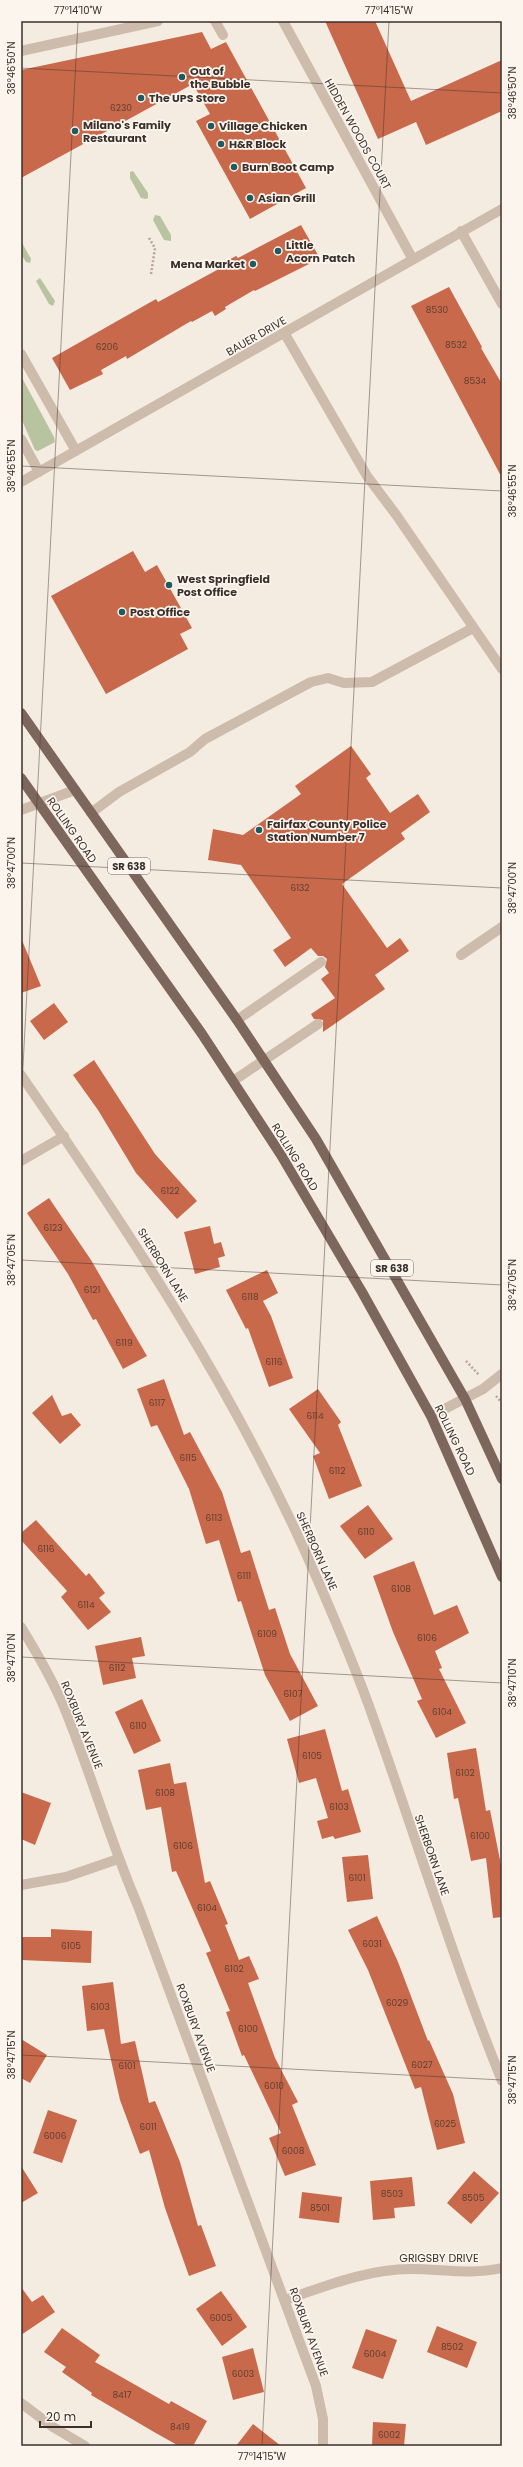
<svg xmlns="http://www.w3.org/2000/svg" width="523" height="2467" font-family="Poppins,sans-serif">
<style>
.green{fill:#b8c4a0}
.building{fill:#c8694b}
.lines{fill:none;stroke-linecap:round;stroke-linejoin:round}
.path{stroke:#b9a596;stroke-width:2.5;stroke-dasharray:2 2;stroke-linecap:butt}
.minor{stroke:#cdbbac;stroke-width:10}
.major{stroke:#7d675c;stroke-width:10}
.ticks{fill:none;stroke:#3b302b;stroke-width:1;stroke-opacity:0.45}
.poi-dot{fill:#1f5a5e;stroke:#fbf5ee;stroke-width:1.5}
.labels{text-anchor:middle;stroke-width:3.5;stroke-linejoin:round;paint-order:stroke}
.number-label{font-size:9px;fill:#5e3e33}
.shield{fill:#fbf5ee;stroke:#756b66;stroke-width:1}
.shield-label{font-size:10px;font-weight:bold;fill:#3b302b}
.poi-label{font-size:11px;font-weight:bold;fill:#3b302b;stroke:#fbf5ee;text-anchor:start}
.street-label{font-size:11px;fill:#3b302b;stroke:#fbf5ee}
.neatline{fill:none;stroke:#3b302b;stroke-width:1.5}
.ticks-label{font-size:10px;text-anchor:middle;fill:#3b302b}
</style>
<rect width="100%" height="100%" fill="#f4ebe1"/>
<!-- green -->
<path class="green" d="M133 171 148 193V198L146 199 141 198 130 178V172Z
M155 215 160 216 171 235V241L164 240 153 220Z
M21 241 31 259 30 263 26 262 21 254Z
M40 278 55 301 53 306 49 304 36 281Z
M21 376 54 437 55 442 38 451 35 450 21 418Z"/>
<!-- building -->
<path class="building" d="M325 21H375L411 101 502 60V111L426 145 416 122 378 139Z
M202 32 211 49 226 42 306 188 250 219 196 121 210 114 193 84 21 178V70Z
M301 225 318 255 308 261 309 264 255 291 254 290 225 307 226 309 215 316 212 311 192 322 191 321 127 359 126 356 101 370 103 374 70 390 52 358 156 299 158 302 217 270 215 267 236 256 238 258Z
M449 287 482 347 481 348 502 384V478L411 306Z
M133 551 145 572 157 565 192 628 180 634 188 649 106 694 51 596Z
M351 746 371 774 366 778 390 813 418 794 430 812 401 833 405 839 342 884 387 948 400 938 409 951 375 975 385 989 323 1032V1020L314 1019 311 1014 335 998 321 979 329 973 325 967 327 959 323 956H318L311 948 285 967 273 950 291 938 241 865 208 860 213 829 243 835 301 794 295 786Z
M21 938 41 986 21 993Z
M54 1003 68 1022 44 1040 30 1021Z
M94 1060 155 1154 197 1201 177 1219 136 1173 98 1110 73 1075Z
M49 1198 91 1260 147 1356 123 1369 96 1319 93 1320 68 1274 27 1213Z
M210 1226 214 1244 221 1242 225 1256 218 1258 220 1267 195 1274 184 1232Z
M267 1270 278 1293 263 1301 271 1316 293 1378 269 1387 248 1328 246 1329 226 1290Z
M164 1379 184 1435 190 1432 222 1492 241 1553 250 1550 269 1610 275 1608 290 1654 318 1706 290 1721 265 1675 241 1601 238 1602 219 1540 206 1544 189 1489 157 1425 151 1427 137 1389Z
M318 1389 341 1422 338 1425 362 1486 329 1499 313 1456 320 1453 289 1409Z
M52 1395 62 1416 71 1413 81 1425 60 1444 32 1413Z
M368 1505 393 1539 365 1559 340 1526Z
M36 1520 86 1576 89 1573 105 1593 99 1598 111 1612 88 1630 61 1597 67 1591 21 1540V1533Z
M414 1561 434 1615 457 1605 469 1633 435 1651 442 1668 439 1669 466 1723 436 1738 417 1701 422 1699 393 1632 373 1576Z
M141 1637 145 1656 132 1658 136 1678 103 1685 95 1646Z
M142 1699 161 1741 134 1754 115 1712Z
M325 1729 342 1791 348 1789 361 1832 335 1839 333 1836 322 1839 317 1821 328 1818 316 1778 299 1783 287 1739Z
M476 1748 486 1811 490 1810 502 1870V1917L493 1918 486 1858 471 1861 458 1798 454 1799 447 1753Z
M170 1763 174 1784 186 1782 205 1883 210 1881 228 1924 225 1925 239 1960 249 1956 259 1979 248 1983 275 2058 298 2102 292 2105 316 2165 285 2176 269 2138 281 2133 244 2055 242 2056 226 2012 230 2011 206 1953 211 1951 176 1871 172 1872 161 1807 146 1810 138 1770Z
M21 1792 51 1803 35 1845 21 1839Z
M368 1855 373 1899 347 1902 342 1857Z
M377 1916 398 1962 428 2041 429 2040 453 2094 465 2143 437 2150 421 2087 415 2089 368 1970 348 1930Z
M51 1929 92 1931 91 1963 21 1960V1937H51Z
M113 1982 121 2044 135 2041 149 2103 155 2101 180 2162 198 2226 201 2225 216 2266 189 2276 165 2208 149 2150 140 2154 120 2100 104 2029 87 2031 82 1986Z
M21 2039 47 2055 30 2083 21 2078Z
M48 2110 77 2120 62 2163 33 2153Z
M21 2166 38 2193 21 2203Z
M474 2171 499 2193 471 2224 447 2203Z
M412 2177 415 2206 394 2208 395 2218 373 2220 370 2181Z
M302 2192 342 2197 339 2223 299 2218Z
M21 2287 32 2302 43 2295 55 2312 21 2335Z
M221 2291 247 2327 222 2346 196 2309Z
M437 2326 477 2342 467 2368 427 2352Z
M62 2328 100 2355 95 2362 169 2404 171 2401 207 2421 193 2446H179L154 2432 91 2395 92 2393 62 2372 66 2367 44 2352Z
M366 2329 397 2340 383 2379 352 2368Z
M253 2348 264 2392 233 2400 222 2357Z
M373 2422 406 2424 404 2446H372Z
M253 2424 281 2446H236Z"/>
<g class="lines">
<!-- path -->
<path class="path" d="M149 238 155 248 151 274
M466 1361 479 1375
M496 1396 502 1403"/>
<!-- minor -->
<path class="minor" d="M215 21 223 35
M283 21 412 258
M21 51 158 21
M461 231 502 304
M285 334 367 476 397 516 502 669
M21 354 76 451
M21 439 39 472
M21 482 502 209
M21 810 75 790
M91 813 119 792 190 752 205 739 311 682 328 678 344 683 372 682 473 628
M461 955 502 927
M237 1020 321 962
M21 1075C131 1234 238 1396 315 1574 336 1622 357 1671 374 1720 417 1840 454 1963 502 2081
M233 1081 318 1024
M21 1161 64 1136
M431 1416 483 1389 502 1374
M21 1627C37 1653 52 1679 64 1707 91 1773 110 1841 138 1906L316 2386 323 2419V2446
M21 1885 66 1877 118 1859
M285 2300C326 2286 367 2269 411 2269 442 2269 472 2275 502 2268
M21 2403 53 2427 85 2446"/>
<!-- major -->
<path class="major" d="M21 713 237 1020 316 1139 465 1399 502 1479
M21 778 202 1034 281 1155 362 1292 431 1416 502 1577"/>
</g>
<!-- ticks -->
<path class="ticks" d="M21 68 502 93M21 466 502 491M21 863 502 888M21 1104 78 21M21 1260 502 1285M21 1657 502 1683M21 2055 502 2080M262 2446 389 21"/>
<!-- markers -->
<g class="poi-dot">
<circle cx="182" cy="77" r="4"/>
<circle cx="141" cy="98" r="4"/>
<circle cx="211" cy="126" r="4"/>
<circle cx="75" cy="131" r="4"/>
<circle cx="221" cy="144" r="4"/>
<circle cx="234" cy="167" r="4"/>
<circle cx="250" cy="198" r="4"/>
<circle cx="278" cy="251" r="4"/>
<circle cx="253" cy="264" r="4"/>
<circle cx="169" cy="585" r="4"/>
<circle cx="122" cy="612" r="4"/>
<circle cx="259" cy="830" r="4"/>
</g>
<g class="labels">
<!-- number labels -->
<g class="number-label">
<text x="121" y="111">6230</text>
<text x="437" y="313">8530</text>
<text x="456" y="348">8532</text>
<text x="107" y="350">6206</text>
<text x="475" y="384">8534</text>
<text x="300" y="891">6132</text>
<text x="170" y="1194">6122</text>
<text x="53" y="1231">6123</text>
<text x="92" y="1293">6121</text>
<text x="250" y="1300">6118</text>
<text x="124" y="1346">6119</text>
<text x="274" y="1365">6116</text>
<text x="157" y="1406">6117</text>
<text x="315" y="1419">6114</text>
<text x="188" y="1461">6115</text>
<text x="337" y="1474">6112</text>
<text x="214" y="1521">6113</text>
<text x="366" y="1535">6110</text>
<text x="46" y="1552">6116</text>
<text x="244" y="1579">6111</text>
<text x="401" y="1592">6108</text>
<text x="86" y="1608">6114</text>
<text x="267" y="1637">6109</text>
<text x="427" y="1641">6106</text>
<text x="117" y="1671">6112</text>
<text x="293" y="1697">6107</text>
<text x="442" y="1715">6104</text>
<text x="138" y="1729">6110</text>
<text x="312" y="1759">6105</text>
<text x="465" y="1776">6102</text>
<text x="165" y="1796">6108</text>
<text x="339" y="1810">6103</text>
<text x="480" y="1839">6100</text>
<text x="183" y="1849">6106</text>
<text x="357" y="1881">6101</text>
<text x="207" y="1911">6104</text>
<text x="372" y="1947">6031</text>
<text x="71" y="1949">6105</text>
<text x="234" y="1972">6102</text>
<text x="397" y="2006">6029</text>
<text x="100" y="2010">6103</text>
<text x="248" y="2032">6100</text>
<text x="422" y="2068">6027</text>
<text x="127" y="2069">6101</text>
<text x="274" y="2089">6010</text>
<text x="445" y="2127">6025</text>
<text x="148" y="2130">6011</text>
<text x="55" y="2139">6006</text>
<text x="293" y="2154">6008</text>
<text x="392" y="2197">8503</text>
<text x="473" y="2201">8505</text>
<text x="320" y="2211">8501</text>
<text x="221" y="2321">6005</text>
<text x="452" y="2350">8502</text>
<text x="375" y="2357">6004</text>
<text x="243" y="2377">6003</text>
<text x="122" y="2398">8417</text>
<text x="180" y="2430">8419</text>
<text x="389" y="2438">6002</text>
</g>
<!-- shield labels -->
<g class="shield">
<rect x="108" y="858" width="42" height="16" rx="3"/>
<rect x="371" y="1260" width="42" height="16" rx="3"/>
</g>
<g class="shield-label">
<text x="129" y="870">SR 638</text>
<text x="392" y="1272">SR 638</text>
</g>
<!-- poi labels -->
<g class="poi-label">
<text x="190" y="75">Out of<tspan x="190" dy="13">the Bubble</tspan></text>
<text x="149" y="102">The UPS Store</text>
<text x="83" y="129">Milano's Family<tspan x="83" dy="13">Restaurant</tspan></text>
<text x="219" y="130">Village Chicken</text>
<text x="229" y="148">H&amp;R Block</text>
<text x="242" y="171">Burn Boot Camp</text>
<text x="258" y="202">Asian Grill</text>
<text x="286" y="249">Little<tspan x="286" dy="13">Acorn Patch</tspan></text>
<text x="245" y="268" text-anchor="end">Mena Market</text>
<text x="177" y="583">West Springfield<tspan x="177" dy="13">Post Office</tspan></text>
<text x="130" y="616">Post Office</text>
<text x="267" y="828">Fairfax County Police<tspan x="267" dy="13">Station Number 7</tspan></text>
</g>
<!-- street labels -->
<g class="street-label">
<text transform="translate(358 134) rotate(61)" y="4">HIDDEN WOODS COURT</text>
<text transform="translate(256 336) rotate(-30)" y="4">BAUER DRIVE</text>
<text transform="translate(72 830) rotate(55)" y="4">ROLLING ROAD</text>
<text transform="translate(295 1157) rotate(58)" y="4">ROLLING ROAD</text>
<text transform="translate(163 1265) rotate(58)" y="4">SHERBORN LANE</text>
<text transform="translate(455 1440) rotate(64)" y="4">ROLLING ROAD</text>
<text transform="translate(317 1551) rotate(66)" y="4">SHERBORN LANE</text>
<text transform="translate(82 1725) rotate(68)" y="4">ROXBURY AVENUE</text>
<text transform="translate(432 1855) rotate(71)" y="4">SHERBORN LANE</text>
<text transform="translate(196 2028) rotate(70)" y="4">ROXBURY AVENUE</text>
<text x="439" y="2262">GRIGSBY DRIVE</text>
<text transform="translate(309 2332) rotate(70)" y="4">ROXBURY AVENUE</text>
</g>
</g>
<!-- border -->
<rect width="523" height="2467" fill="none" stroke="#fbf5ee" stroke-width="44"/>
<!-- scale -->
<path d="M40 2421v6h51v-6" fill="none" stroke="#3b302b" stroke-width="2"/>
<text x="46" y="2421" font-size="12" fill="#3b302b" stroke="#fbf5ee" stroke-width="3" paint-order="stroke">20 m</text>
<rect x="22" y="22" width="479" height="2423" class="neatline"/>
<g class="ticks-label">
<text x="78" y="14">77°14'10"W</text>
<text x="389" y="14">77°14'15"W</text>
<text transform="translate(11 68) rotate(-90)" y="4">38°46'50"N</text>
<text transform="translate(512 93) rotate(-90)" y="4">38°46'50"N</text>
<text transform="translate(11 466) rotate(-90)" y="4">38°46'55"N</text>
<text transform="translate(512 491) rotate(-90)" y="4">38°46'55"N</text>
<text transform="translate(11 863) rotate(-90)" y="4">38°47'00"N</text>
<text transform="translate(512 888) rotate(-90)" y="4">38°47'00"N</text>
<text transform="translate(11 1260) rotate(-90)" y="4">38°47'05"N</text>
<text transform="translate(512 1285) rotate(-90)" y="4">38°47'05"N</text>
<text transform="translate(11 1658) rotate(-90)" y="4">38°47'10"N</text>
<text transform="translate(512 1683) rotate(-90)" y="4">38°47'10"N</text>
<text transform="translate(11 2055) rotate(-90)" y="4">38°47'15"N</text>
<text transform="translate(512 2080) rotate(-90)" y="4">38°47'15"N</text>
<text x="262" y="2460">77°14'15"W</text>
</g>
</svg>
